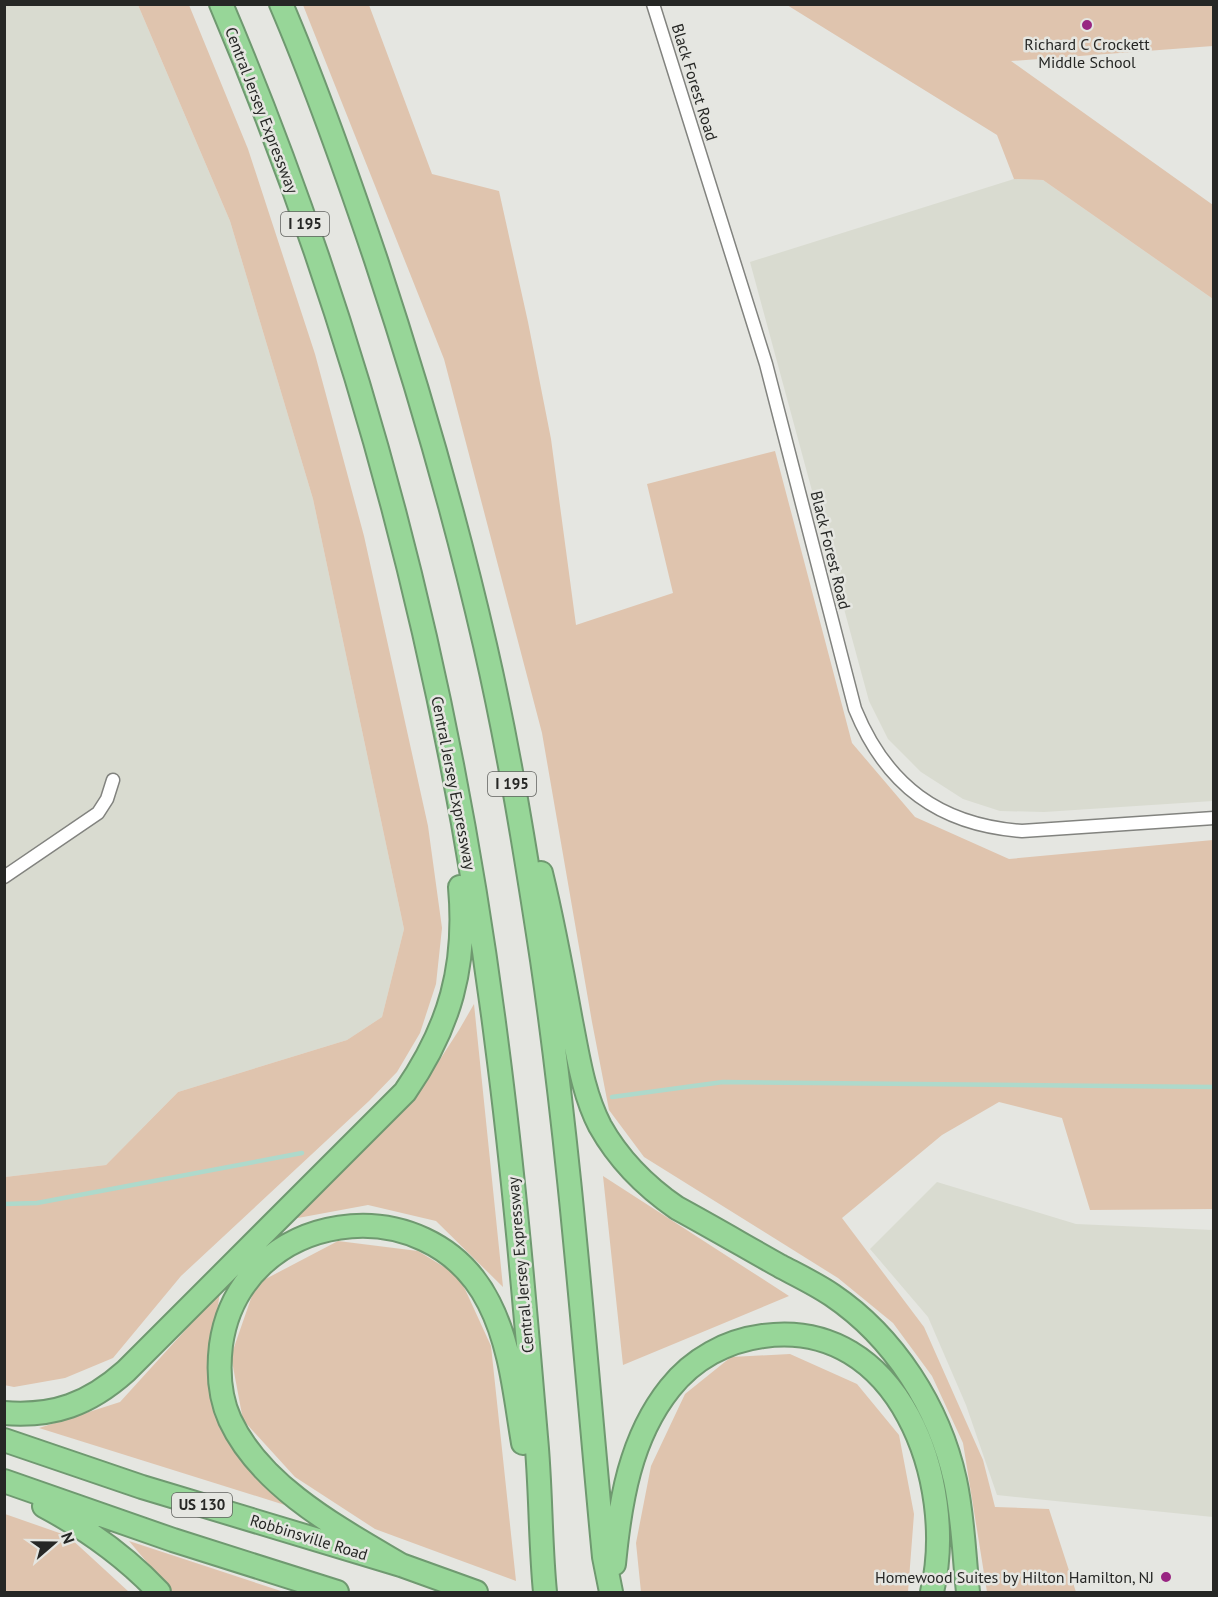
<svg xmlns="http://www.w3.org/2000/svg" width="1218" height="1597" font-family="'PT Sans',sans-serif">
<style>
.built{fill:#d9dbd0}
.green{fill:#dfc4ae}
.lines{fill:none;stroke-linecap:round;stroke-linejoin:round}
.stream{stroke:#aed9cb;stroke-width:4.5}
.street-casing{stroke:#82837f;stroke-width:15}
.highway-casing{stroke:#6f9970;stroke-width:26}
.street{stroke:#fff;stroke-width:12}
.highway{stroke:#97d698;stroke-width:22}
.poi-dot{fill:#982582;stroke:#e5e6e1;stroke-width:2}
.labels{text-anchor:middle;stroke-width:5;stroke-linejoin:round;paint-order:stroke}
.shield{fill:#e5e6e1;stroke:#5f605d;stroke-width:1.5}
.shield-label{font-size:15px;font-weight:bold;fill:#262725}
.poi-label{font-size:16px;fill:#262725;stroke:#e5e6e1}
.street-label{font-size:16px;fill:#262725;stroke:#e5e6e1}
</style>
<rect width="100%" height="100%" fill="#e5e6e1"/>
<!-- built -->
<path class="built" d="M4 5H138L230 221 313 499 404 929 382 1017 347 1040 178 1092 106 1165 5 1177Z
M1014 179 1043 180 1213 299V801L1044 812 1000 811 963 799 921 772 888 739 869 701 750 262Z
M937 1182 1076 1224 1213 1230V1517L997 1495 966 1405 928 1317 870 1249Z"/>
<!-- green -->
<path class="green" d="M138 5H189L248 149 315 354 364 536 428 826 442 928 436 984 420 1033 397 1072 369 1101 181 1276 113 1358 65 1378 14 1387 4 1385 5 1177 106 1165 178 1092 347 1040 382 1017 404 929 313 499 230 221Z
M303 5H369L432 174 499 191 528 322 551 439 576 625 673 593 647 484 775 451 852 743 915 817 1009 859 1213 840V1209L1090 1210 1062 1118 999 1102 942 1135 842 1218 924 1327 983 1460 995 1507 1049 1509 1076 1592H987L963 1443 932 1376 893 1323 838 1278 644 1157 609 1110 592 1022 542 733 444 359Z
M787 5H1213V46L1011 61 1213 205V299L1043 180 1014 179 997 135Z
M474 1004 503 1287 436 1221 368 1205 287 1220 417 1095 459 1030Z
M603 1176 789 1296 623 1365Z
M338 1241 418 1251 459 1276 491 1346 516 1581 375 1529 295 1477 243 1420 231 1356 256 1284Z
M220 1292 209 1365 214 1412 239 1452 288 1506 39 1428 120 1402Z
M790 1354 857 1384 899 1435 914 1514 908 1592H641L636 1543 651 1466 685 1394 731 1357Z
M5 1514 68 1536 129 1592H5Z
M129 1541 284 1592H172Z"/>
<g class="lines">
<!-- stream -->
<path class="stream" d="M612 1097 723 1082 1214 1087
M4 1204 37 1203 302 1153"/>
<!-- street casing -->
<g class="street-casing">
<path id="street" d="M653 4 766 364 855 709C886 785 939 825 1022 831L1214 818
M4 877 98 813 107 799 113 780"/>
</g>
<!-- highway casing -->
<g class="highway-casing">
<path id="highway" d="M221 4C362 336 452 689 497 1046 514 1176 525 1307 536 1437 541 1489 540 1541 545 1592
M281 4C317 88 347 174 376 260 418 387 455 515 485 645 509 749 526 855 542 960 571 1158 585 1358 604 1557L611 1592
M541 873C553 922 562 971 571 1021 578 1056 583 1093 600 1126 619 1160 645 1186 677 1208 712 1227 746 1247 780 1266 797 1275 816 1284 832 1295 894 1337 939 1407 955 1480 963 1516 964 1555 968 1592
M4 1413C54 1417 89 1404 126 1371L405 1092C450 1027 467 966 460 887
M4 1440 142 1487 401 1565 476 1592
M4 1481 173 1540 337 1592
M44 1506C87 1529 126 1557 159 1592
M614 1564C620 1502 630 1438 670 1388 693 1359 726 1341 763 1336 899 1317 958 1483 932 1592
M401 1565C340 1529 261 1487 230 1420 219 1396 218 1370 221 1345 240 1209 428 1182 489 1303 511 1346 515 1396 523 1443"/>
</g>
<!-- street -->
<use href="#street" class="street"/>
<!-- highway -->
<use href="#highway" class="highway"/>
</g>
<!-- markers -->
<g class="poi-dot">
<circle cx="1087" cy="25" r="6"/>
<circle cx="1166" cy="1577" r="6"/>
</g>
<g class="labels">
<!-- shield labels -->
<g class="shield">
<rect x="281" y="212" width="48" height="24" rx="4.5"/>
<rect x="488" y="772" width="48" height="24" rx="4.5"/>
<rect x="172" y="1493" width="60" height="24" rx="4.5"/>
</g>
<g class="shield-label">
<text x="305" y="229">I 195</text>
<text x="512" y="789">I 195</text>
<text x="202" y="1510">US 130</text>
</g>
<!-- poi labels -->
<g class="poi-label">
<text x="1087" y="50">Richard C Crockett<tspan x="1087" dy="18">Middle School</tspan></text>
<text x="1154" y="1583" text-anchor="end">Homewood Suites by Hilton Hamilton, NJ</text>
</g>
<!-- street labels -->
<g class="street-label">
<text transform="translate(695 82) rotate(73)" y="6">Black Forest Road</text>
<text transform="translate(262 110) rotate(69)" y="6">Central Jersey Expressway</text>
<text transform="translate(831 550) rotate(76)" y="6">Black Forest Road</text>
<text transform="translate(454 783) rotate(79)" y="6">Central Jersey Expressway</text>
<text transform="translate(520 1265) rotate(-95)" y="6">Central Jersey Expressway</text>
<text transform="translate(309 1537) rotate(17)" y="6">Robbinsville Road</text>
</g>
</g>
<!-- border -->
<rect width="1218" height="1597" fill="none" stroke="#262725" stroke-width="12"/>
<!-- north arrow -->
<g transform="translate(54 1543) rotate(70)" stroke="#e5e6e1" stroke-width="4.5" paint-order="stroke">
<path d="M0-4.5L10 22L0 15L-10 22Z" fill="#262725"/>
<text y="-9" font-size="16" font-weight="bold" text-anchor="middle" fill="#262725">N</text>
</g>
</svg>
